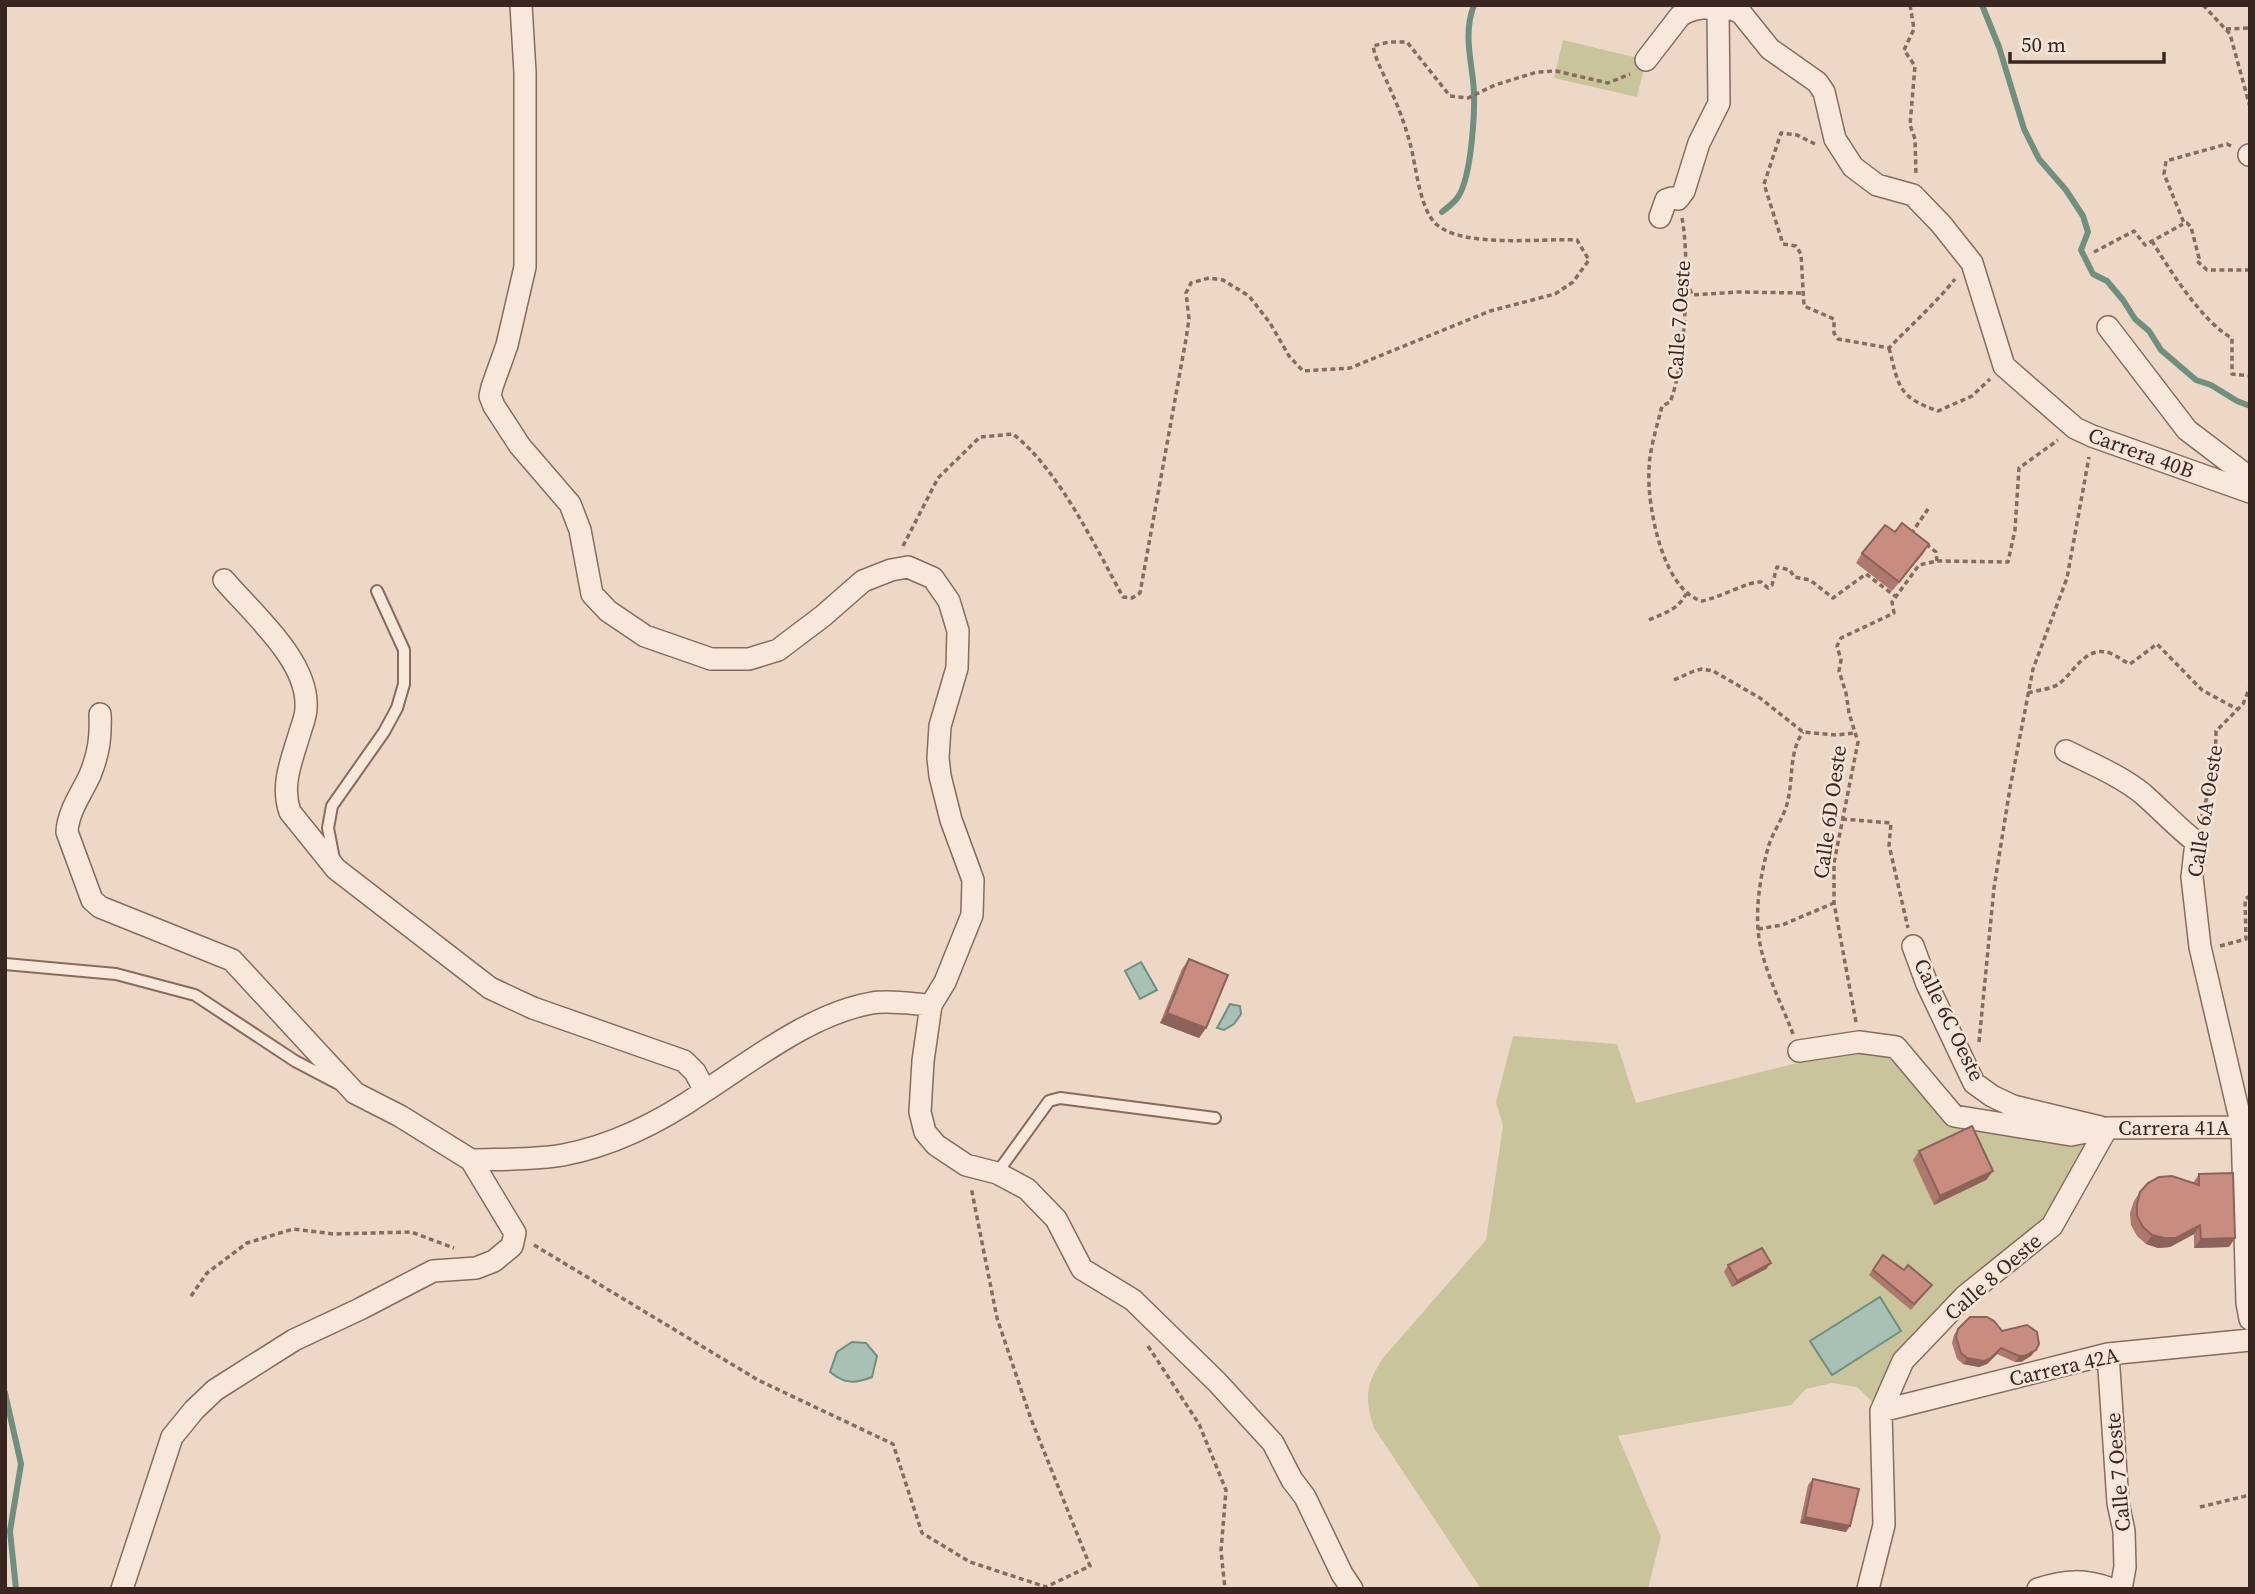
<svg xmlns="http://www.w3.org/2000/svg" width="2255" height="1594" font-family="'Source Serif 4',serif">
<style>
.green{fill:#cac49c}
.water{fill:#a9c1b4;stroke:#708f7f;stroke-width:2}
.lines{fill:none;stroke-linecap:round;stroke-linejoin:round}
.stream{stroke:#708f7f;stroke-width:6}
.service-casing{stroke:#886a5e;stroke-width:14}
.minor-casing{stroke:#886a5e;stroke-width:24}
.path{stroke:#886a5e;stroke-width:3.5;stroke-dasharray:5 3.5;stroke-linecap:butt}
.service{stroke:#f7e8db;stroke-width:10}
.minor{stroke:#f7e8db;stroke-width:21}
.wall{fill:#ad786e}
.shaded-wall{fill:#8d625a}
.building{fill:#c98c80;stroke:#8d625a;stroke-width:2}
.labels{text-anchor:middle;stroke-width:5;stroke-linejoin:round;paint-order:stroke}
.street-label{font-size:21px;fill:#392621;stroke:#f4e5d8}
</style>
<rect width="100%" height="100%" fill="#edd8c8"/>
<!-- green -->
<path class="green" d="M1563 40 1646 60 1637 97 1554 78Z
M1513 1036 1617 1044 1636 1103 1801 1062 1799 1051 1896 1047 1955 1116 2107 1128 2052 1226 1903 1361 1881 1411 1857 1387 1832 1383 1806 1389 1791 1405 1618 1436 1661 1537 1648 1589H1481L1374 1428C1364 1397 1366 1384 1383 1358L1486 1240 1503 1126 1496 1102Z"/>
<!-- water -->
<path class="water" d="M1141 962 1157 990 1140 999 1125 971Z
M1230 1004 1240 1006 1241 1014 1234 1024 1224 1030 1217 1028Z
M1880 1297 1901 1331 1832 1375 1810 1341Z
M852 1342 866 1343 877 1356 872 1377C855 1384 845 1384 830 1372L837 1352Z"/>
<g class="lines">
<!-- stream -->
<path class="stream" d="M1982 5 1999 47 2024 129 2039 159 2066 190 2083 216 2088 232 2081 250 2093 274 2107 281 2123 300 2135 319 2149 331 2161 350 2196 380 2211 385 2237 401 2250 406
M1442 212C1447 208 1454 203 1458 197 1472 176 1476 105 1473 80 1470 54 1464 31 1474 5
M5 1393 21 1464 10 1531 16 1589"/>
<!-- service casing -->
<g class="service-casing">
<path id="service" d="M334 859 328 828 332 806 384 732 397 708 404 684V650L377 591
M5 964 116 974 195 995 295 1061 337 1083
M997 1173 1049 1101 1060 1098 1215 1118"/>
</g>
<!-- minor casing -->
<g class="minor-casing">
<path id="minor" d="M521 5 525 72V267L507 345 492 387 490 396 494 406 520 446 570 504 580 530 592 594 608 611 645 636 711 659H749L778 650 823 616 863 581 891 570 908 567 933 578 949 601 958 631 957 668 940 726 938 758 940 776 951 820 973 880 972 915 945 982 931 1005 923 1061 920 1112 925 1132 936 1145 966 1165 997 1173 1027 1189 1056 1219 1082 1269 1133 1300 1217 1382 1273 1443 1292 1480 1305 1497 1342 1574 1352 1589
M1646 60 1680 16C1694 6 1725 4 1741 13L1770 49 1817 82 1824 92 1835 139 1853 167 1877 185 1913 195 1941 224 1972 263 2004 366 2075 428 2092 436 2250 492
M2249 155H2250
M1660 217 1666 200 1672 198 1678 199 1684 191 1699 143 1719 103 1718 8
M2108 327 2187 430 2250 478
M224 580C253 614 309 661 306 708 306 715 303 723 301 729 293 757 280 784 290 812L336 869 490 988 533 1008 684 1061 695 1072 705 1091C754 1059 813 1013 872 1003 890 1000 912 1004 931 1005
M100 714C101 737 99 753 90 775 82 793 68 811 67 832L92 900 100 907 232 960 355 1093 400 1116 471 1160 515 1233 512 1246 494 1261 476 1268 433 1271 360 1309 294 1340 215 1390 194 1410 172 1437 122 1589
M2066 751C2092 764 2121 776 2143 794 2161 810 2177 827 2196 842L2192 877 2200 947 2242 1127 2247 1303 2250 1319
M1913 946 1927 984 1974 1083 1992 1096 2013 1106 2100 1127
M1799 1051 1859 1042 1896 1047 1954 1116 2071 1135 2107 1128 2242 1127
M471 1160C501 1159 534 1160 563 1155 616 1145 662 1121 705 1091
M2108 1354 2118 1503 2124 1531 2125 1567 2121 1589
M1881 1411 2108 1354 2250 1340
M1868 1589 1884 1525 1881 1411 1903 1361 1965 1296 2052 1226 2107 1128
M2038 1589C2065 1580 2085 1579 2111 1589"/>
</g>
<!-- path -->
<path class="path" d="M1910 5 1914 29 1904 50 1915 66 1910 125 1915 139 1916 176
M2203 5 2230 34 2250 107
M2226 29 2250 28
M1815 144 1797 135 1781 133 1764 184 1783 244 1796 246 1801 254 1804 306 1834 319V333L1838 339 1889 348C1911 325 1935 304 1955 279
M2231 146 2227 144 2166 161 2164 174 2184 223H2187L2191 227 2199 258 2197 261 2207 270H2250
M1682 218C1690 259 1686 364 1670 402L1662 406C1657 427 1649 450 1649 471 1647 506 1663 591 1702 601 1719 598 1749 581 1761 582L1768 588 1772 585 1777 567 1790 570 1794 577 1810 580 1833 598 1866 574 1895 596
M2152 241C2169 269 2203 323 2232 338V374L2250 376
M2094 252 2134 231 2145 245 2183 224
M1687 281 1692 295 1738 292 1802 293
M1889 348C1899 387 1898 397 1938 411L1972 396 1990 379
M1911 534 1928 509
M1926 544 1936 552 1937 561
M903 546 938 478 980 437 1013 434C1059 470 1095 546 1123 597L1132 598 1140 593 1186 339 1189 319 1186 293 1191 283 1209 278 1223 280 1249 296 1270 323 1289 356 1303 371 1350 368 1490 311 1555 294 1573 282 1589 260 1577 240C1541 238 1461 249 1435 223 1420 208 1416 167 1411 147 1406 128 1399 108 1391 91 1385 76 1376 62 1373 46L1389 42H1407L1450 96 1468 98 1495 85 1537 72 1556 71 1608 83 1630 74
M1649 620C1664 613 1678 610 1686 594
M1674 680 1694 671 1702 669 1713 671 1760 698 1803 732 1836 735 1855 733
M2028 693C2038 690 2053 689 2060 683 2075 671 2086 645 2110 653 2117 656 2123 661 2130 664L2157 644 2202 690 2237 709
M1842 819 1891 823 1889 845 1908 928
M2201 819 2215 767 2216 731 2243 704 2250 687
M1758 929 1782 925 1834 903
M2220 946 2246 939 2245 899 2250 896
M1856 1022 1834 903V863L1858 742 1849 713 1846 693 1839 671 1841 660 1837 646 1841 638 1894 613 1892 602 1919 565 1937 561 2008 562 2015 530 2019 468 2058 440
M1793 1034C1782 1005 1766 974 1760 944 1754 914 1760 877 1768 848 1772 833 1783 819 1787 804 1794 779 1788 754 1803 732
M1979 1042 1994 888 2010 788 2033 669 2067 578 2089 457
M534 1245 758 1380 893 1444 922 1533 970 1562 1046 1587 1090 1566 1031 1419 997 1318 971 1187
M191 1296 207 1273 247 1243 293 1229 334 1234 411 1232 454 1248
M1148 1346 1199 1424 1226 1490 1221 1551 1225 1589
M2200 1507 2250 1495"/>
<!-- service -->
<use href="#service" class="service"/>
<!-- minor -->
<use href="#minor" class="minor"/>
</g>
<!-- wall -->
<path class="wall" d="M1895 532 1929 544 1892 591 1856 563 1862 553Z
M1189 959 1206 1028 1199 1038 1160 1023 1182 969Z
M1919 1151 1993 1171 1986 1180 1934 1205 1913 1160Z
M2199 1174 2235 1238 2229 1247 2194 1248V1234L2170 1247 2158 1248 2146 1244 2137 1236 2131 1225 2130 1213 2134 1201 2140 1192 2193 1183Z
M1883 1255 1904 1270 1928 1290 1911 1310 1869 1275Z
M1771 1263 1766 1269 1732 1287 1724 1272 1728 1265Z
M1958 1329 2002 1331 2031 1356 2021 1362H2015L1997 1354 1987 1364 1979 1367 1963 1364 1957 1359 1952 1343 1954 1335Z
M1813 1479 1846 1532 1800 1523 1808 1485Z"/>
<!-- shaded-wall -->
<path class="shaded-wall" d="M1929 544 1923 554 1892 591 1899 582Z
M1167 1013 1206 1028 1199 1038 1160 1023Z
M1993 1171 1986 1180 1934 1205 1940 1196Z
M2200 1225 2194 1234 2170 1247 2158 1248 2146 1244 2152 1235Z
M2235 1238 2229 1247 2194 1248 2201 1239Z
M1771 1263 1766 1269 1732 1287 1737 1281Z
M2001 1348 1997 1354 1987 1364 1979 1367 1963 1364 1967 1358Z
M2036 1350 2031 1356 2021 1362H2015L2019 1356Z
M1805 1517 1850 1526 1846 1532 1800 1523Z"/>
<!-- building -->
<path class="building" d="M1902 523 1929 544 1899 582 1862 553 1885 525 1895 532Z
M1189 959 1228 975 1206 1028 1167 1013Z
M1972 1126 1993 1171 1940 1196 1919 1151Z
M2233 1173 2235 1238 2201 1239 2200 1225 2176 1238H2164L2152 1235 2143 1227 2137 1216V1204L2140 1192 2148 1183 2159 1177 2172 1176 2199 1185V1174Z
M1762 1248 1771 1263 1737 1281 1728 1265Z
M1883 1255 1904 1270 1908 1265 1932 1285 1914 1304 1873 1270Z
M1970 1317H1987L1994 1321 2002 1331 2027 1325 2037 1332 2039 1344 2036 1350 2025 1356H2019L2001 1348 1991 1358 1984 1361 1967 1358 1961 1353 1956 1337 1958 1329Z
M1813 1479 1859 1489 1850 1526 1805 1517Z"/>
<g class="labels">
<!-- street labels -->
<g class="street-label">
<text transform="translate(1679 320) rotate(-86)" y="7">Calle 7 Oeste</text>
<text transform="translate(2141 453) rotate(20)" y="7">Carrera 40B</text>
<text transform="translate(2205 811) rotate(-81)" y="7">Calle 6A Oeste</text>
<text transform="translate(1830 812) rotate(-82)" y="7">Calle 6D Oeste</text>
<text transform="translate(1949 1020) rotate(64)" y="7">Calle 6C Oeste</text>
<text x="2174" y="1135">Carrera 41A</text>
<text transform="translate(1993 1277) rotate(-41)" y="7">Calle 8 Oeste</text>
<text transform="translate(2064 1367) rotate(-13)" y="7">Carrera 42A</text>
<text transform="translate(2118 1472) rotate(-95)" y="7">Calle 7 Oeste</text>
</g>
</g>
<!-- border -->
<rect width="2255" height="1594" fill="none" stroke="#392621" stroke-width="14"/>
<!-- scale -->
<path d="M2010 52v10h154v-10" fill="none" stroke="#392621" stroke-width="3.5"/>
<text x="2021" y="52" font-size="21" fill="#392621" stroke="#f4e5d8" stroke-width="5" paint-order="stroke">50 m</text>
</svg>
